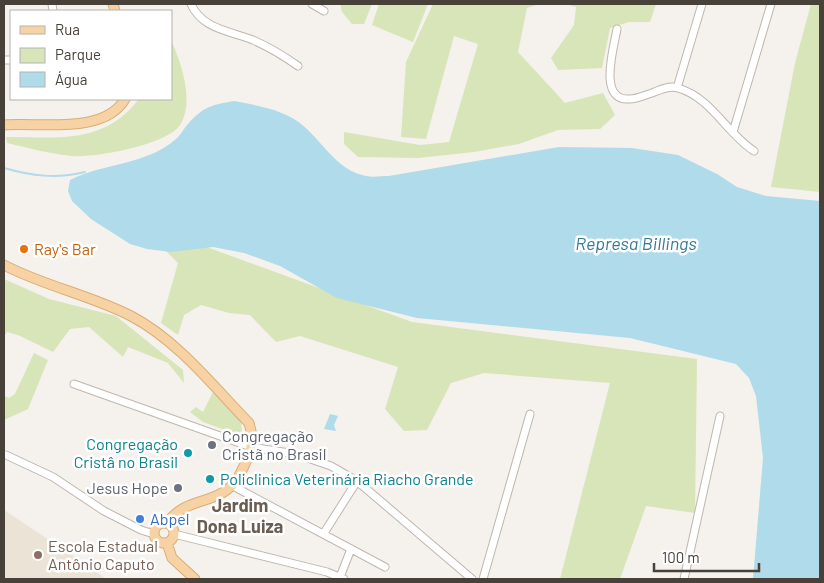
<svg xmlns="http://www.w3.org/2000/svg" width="824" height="583" font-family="Barlow,sans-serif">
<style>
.education{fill:#ece3d7}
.green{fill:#d7e5b9}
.water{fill:#afdbeb}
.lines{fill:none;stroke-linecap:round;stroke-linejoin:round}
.stream{stroke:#afdbeb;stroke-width:2}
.minor-casing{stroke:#bfb7af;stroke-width:9}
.major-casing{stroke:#daad74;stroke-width:11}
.minor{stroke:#fff;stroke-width:7}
.major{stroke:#f6d2a4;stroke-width:9}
.food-dot{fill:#e8710a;stroke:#fff;stroke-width:2}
.worship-dot{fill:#6b7280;stroke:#fff;stroke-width:2}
.culture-dot{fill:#0f9aa8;stroke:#fff;stroke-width:2}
.shop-dot{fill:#3f7fe0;stroke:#fff;stroke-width:2}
.education-dot{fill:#8d6e63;stroke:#fff;stroke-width:2}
.labels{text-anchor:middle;stroke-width:5;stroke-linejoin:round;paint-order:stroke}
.food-label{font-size:16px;fill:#c56008;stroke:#fff;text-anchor:start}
.worship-label{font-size:16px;fill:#5b616d;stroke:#fff;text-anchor:start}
.culture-label{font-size:16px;fill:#0d838f;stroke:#fff;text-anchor:end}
.shop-label{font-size:16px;fill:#366cbe;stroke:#fff;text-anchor:start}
.education-label{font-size:16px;fill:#785e54;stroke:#fff;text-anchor:start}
.water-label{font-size:18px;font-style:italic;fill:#367a95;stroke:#fff}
.neighbourhood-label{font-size:18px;font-weight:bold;fill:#6a5d52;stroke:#fff}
</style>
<rect width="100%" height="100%" fill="#f5f1ec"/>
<!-- education -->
<path class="education" d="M4 510 97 572 106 579H4Z"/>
<!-- green -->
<path class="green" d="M340 4H372L364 24H352L342 12Z
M379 4H428L413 42 372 25Z
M433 4H540L527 8 518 52 565 103 603 93 615 115 600 129 558 130 519 144 474 152 418 158 358 157 344 144V132L420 145 449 142 478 44 454 36 426 139 401 137 406 62Z
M566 4H656L650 22H629L610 28 602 68 558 70 551 58 574 25 576 7Z
M811 4H820V192L771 187 795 63Z
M171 40C181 62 195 102 180 125 167 145 94 158 72 156 50 154 29 148 7 143L6 137C59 137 103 145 139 99H171Z
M182 238 412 322 697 359 695 513 646 506 620 579H560L610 383 484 373 451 383 427 430 404 431 385 409 398 367 300 336 276 342 250 315 229 313 201 305 184 315 178 335 161 323 178 263 165 250Z
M4 279 49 299 116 316 183 370 184 383 168 363 128 347 123 357 89 327 70 329 53 352 18 335 7 332 4 337Z
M34 353 48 360 28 409 4 420V396L9 398 15 394Z
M213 392 241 421 242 432 239 435 203 422 190 412 196 407 203 412Z"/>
<!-- water -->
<path class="water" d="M234 101C254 105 276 108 294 119 319 134 332 167 362 175 370 178 380 176 389 176L559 147 632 148 678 155 717 174 737 187 766 196 820 201V579H753L763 458 756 396 749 378 736 364 630 338 417 318 337 298 280 266 244 253 213 247 171 252 147 249 130 244 91 219 72 201 68 191 70 180C103 163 147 165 176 139 181 135 184 128 188 124 204 106 212 105 234 101Z
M330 414 338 416 334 425 336 431 324 429Z"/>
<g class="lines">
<!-- stream -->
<path class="stream" d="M4 168C32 176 56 179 85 172"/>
<!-- minor casing -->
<g class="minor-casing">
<path id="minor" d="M52 4 53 11
M191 4C202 29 230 31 253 40 269 47 284 56 298 66
M312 4 324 11
M617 29C614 47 597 102 630 99 637 99 645 95 652 93 659 90 670 85 678 88 712 98 726 133 754 151
M4 60H11
M677 88 702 4
M733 132 771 4
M74 384 251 447 296 454 331 466 357 481 472 579
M6 455 53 477 104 511 141 530 154 534
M231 485 385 567
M324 533 357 481
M174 534 327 572 344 579
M340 577 351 549
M483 579 530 414
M684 579 720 416"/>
</g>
<!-- major casing -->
<g class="major-casing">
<path id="major" d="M113 4 115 11
M4 125C40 122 104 135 125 99
M4 265C44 286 90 295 131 316 177 340 213 386 249 423 254 438 252 450 245 464 240 474 237 482 228 489 210 504 184 499 167 523
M154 533a10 10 0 1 1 20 0a10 10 0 1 1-20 0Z
M167 543 172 558 195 579"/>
</g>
<!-- minor -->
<use href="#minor" class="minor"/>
<!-- major -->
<use href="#major" class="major"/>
</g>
<!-- markers -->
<circle class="food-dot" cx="24" cy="249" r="5"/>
<g class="worship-dot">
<circle cx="212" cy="445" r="5"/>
<circle cx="178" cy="488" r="5"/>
</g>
<g class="culture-dot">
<circle cx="188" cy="453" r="5"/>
<circle cx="210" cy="479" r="5"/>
</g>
<circle class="shop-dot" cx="140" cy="519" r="5"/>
<circle class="education-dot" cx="38" cy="555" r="5"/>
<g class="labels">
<!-- food labels -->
<g class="food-label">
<text x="34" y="255">Ray's Bar</text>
</g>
<!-- worship labels -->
<g class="worship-label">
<text x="222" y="442">Congregação<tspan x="222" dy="18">Cristã no Brasil</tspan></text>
<text x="168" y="494" text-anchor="end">Jesus Hope</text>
</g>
<!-- culture labels -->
<g class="culture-label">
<text x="178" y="450">Congregação<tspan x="178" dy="18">Cristâ no Brasil</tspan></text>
<text x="220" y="485" text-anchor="start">Policlinica Veterinária Riacho Grande</text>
</g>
<!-- shop labels -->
<g class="shop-label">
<text x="150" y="525">Abpel</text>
</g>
<!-- education labels -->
<g class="education-label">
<text x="48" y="552">Escola Estadual<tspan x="48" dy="18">Antônio Caputo</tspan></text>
</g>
<!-- water labels -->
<g class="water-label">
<text x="636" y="250">Represa Billings</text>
</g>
<!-- neighbourhood labels -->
<g class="neighbourhood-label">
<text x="240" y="512">Jardim<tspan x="240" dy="21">Dona Luiza</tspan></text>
</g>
</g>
<!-- border -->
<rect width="824" height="583" fill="none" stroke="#48413a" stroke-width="10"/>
<!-- legend -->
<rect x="10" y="10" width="162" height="90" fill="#ffffff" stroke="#b6b3b0"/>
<rect x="20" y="26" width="25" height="8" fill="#f6d2a4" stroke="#b6b3b0"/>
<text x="55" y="35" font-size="15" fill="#48413a">Rua</text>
<rect x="20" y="48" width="25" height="15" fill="#d7e5b9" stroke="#b6b3b0"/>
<text x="55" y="60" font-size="15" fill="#48413a">Parque</text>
<rect x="20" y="72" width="25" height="15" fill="#afdbeb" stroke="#b6b3b0"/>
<text x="55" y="85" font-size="15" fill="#48413a">Água</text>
<!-- scale -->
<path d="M654 563v8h105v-8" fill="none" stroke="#48413a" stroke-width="2.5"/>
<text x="662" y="563" font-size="15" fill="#48413a" stroke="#ffffff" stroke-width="4" paint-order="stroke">100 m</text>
</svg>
